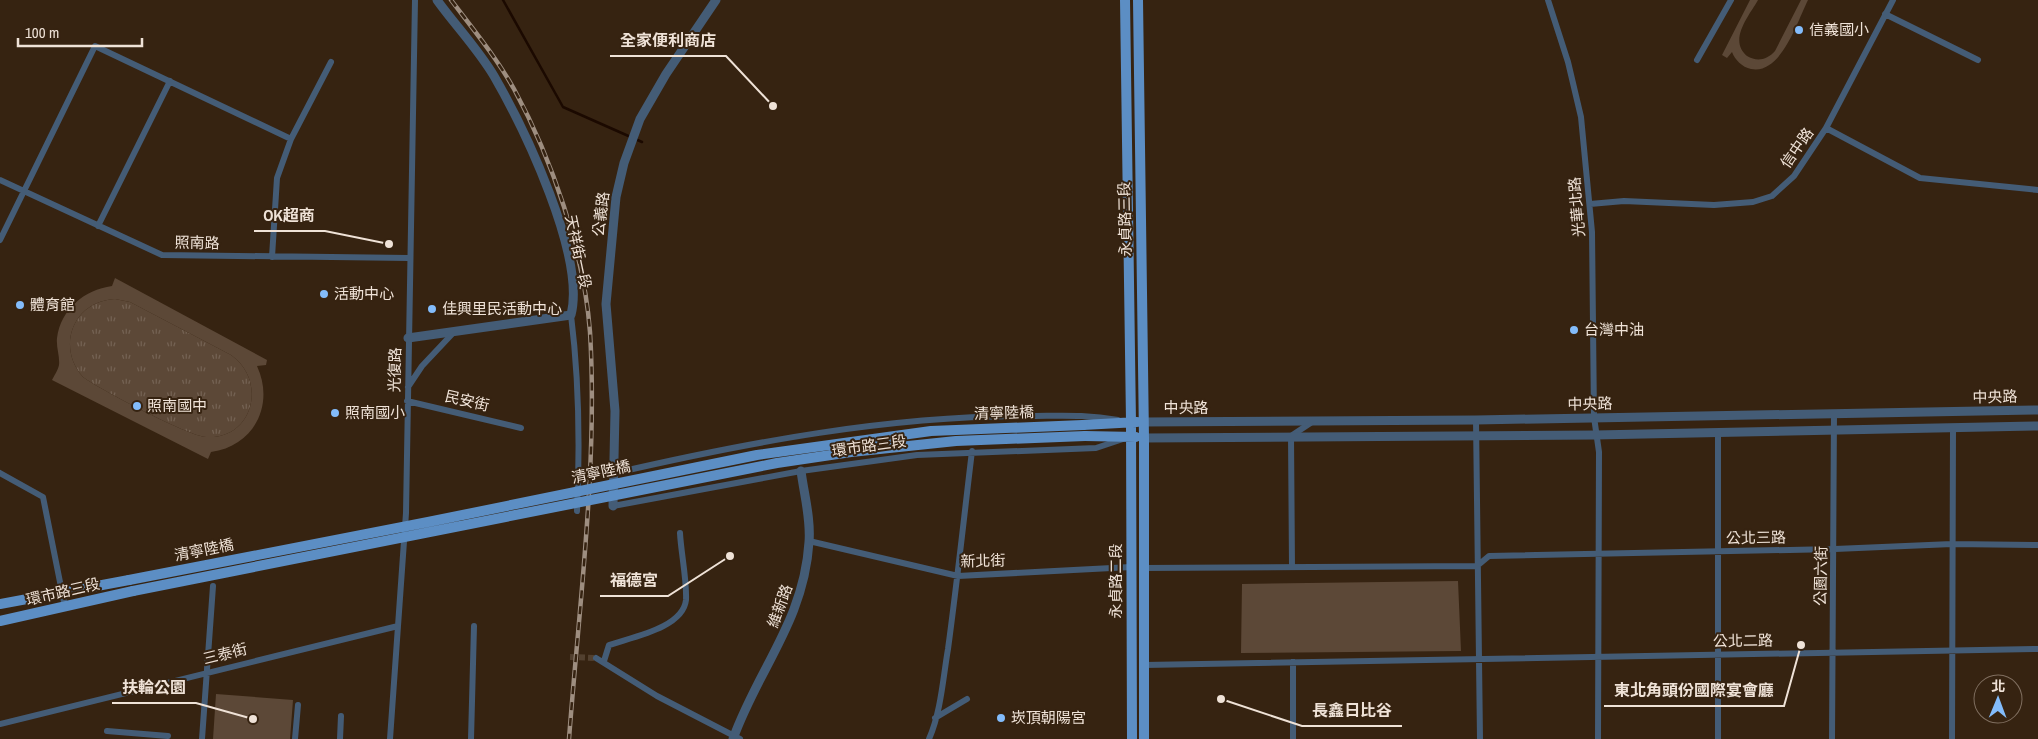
<svg xmlns="http://www.w3.org/2000/svg" width="2038" height="739" font-family="'Archivo Narrow','Noto Sans TC',sans-serif">
<style>
.grass{fill:url(#grass-tufts)}
.park{fill:#5c4837;fill-rule:evenodd}
.lines{fill:none;stroke-linecap:round;stroke-linejoin:round}
.stream{stroke:#1b0900;stroke-width:2.5}
.minor-tunnel{stroke:#52402f;stroke-width:6;stroke-dasharray:6 3;stroke-linecap:butt}
.minor{stroke:#445c76;stroke-width:6}
.tertiary{stroke:#445c76;stroke-width:9}
.primary{stroke:#5c8ec4;stroke-width:10}
.rail-casing{stroke:#9e8e80;stroke-width:4.5}
.rail{stroke:#362311;stroke-width:2.5;stroke-dasharray:8;stroke-linecap:butt}
.primary-bridge{stroke:#5c8ec4;stroke-width:10}
.poi-dot{fill:#83bcfb;stroke:#362311;stroke-width:2}
.labels{text-anchor:middle;stroke-width:4;stroke-linejoin:round;paint-order:stroke}
.poi-label{font-size:15px;fill:#efe2d7;stroke:#362311;text-anchor:start}
.street-label{font-size:15px;fill:#efe2d7;stroke:#362311}
.leader{fill:none;stroke:#efe2d7;stroke-width:2}
.callout-dot{fill:#efe2d7;stroke:#362311;stroke-width:2}
.callout-label{font-size:16px;text-anchor:middle;font-weight:bold;fill:#efe2d7;stroke:#362311;stroke-width:4;stroke-linejoin:round;paint-order:stroke}
</style>
<defs>
<pattern id="grass-tufts" width="24" height="20" patternUnits="userSpaceOnUse" patternTransform="scale(1.25)"><rect width="24" height="20" fill="#5c4837"/><path d="M3 7l-1-3M5 7V3M7 7l1-3M15 17l-1-3M17 17v-4M19 17l1-3" fill="none" stroke="#746253"/></pattern>
</defs>
<rect width="100%" height="100%" fill="#362311"/>
<!-- grass -->
<path class="grass" d="M115 299 130 302 231 355C268 381 253 440 206 437 188 436 99 389 83 377 56 347 73 301 115 299Z"/>
<!-- park -->
<path class="park" d="M1750 0H1758C1749 16 1728 40 1747 56 1757 62 1767 60 1775 51L1801 0H1808C1797 22 1781 75 1751 69 1742 67 1735 60 1732 52L1727 58 1722 55Z
M115 278 267 360 266 365 257 366C275 405 254 446 211 452L208 459 52 380C54 376 58 370 59 365 60 357 56 347 57 338 61 309 84 290 112 286ZM115 299 130 302 231 355C268 381 253 440 206 437 188 436 99 389 83 377 56 347 73 301 115 299Z
M1458 581 1461 651 1241 653 1242 584Z
M216 694 293 700 290 739H213Z"/>
<g class="lines">
<!-- stream -->
<path class="stream" d="M503 0 563 107 642 142"/>
<!-- minor-tunnel -->
<path class="minor-tunnel" d="M570 657 596 658"/>
<!-- minor -->
<path class="minor" d="M1548 0 1568 62 1581 117 1592 232 1594 417 1599 452 1598 739
M1885 14 1978 60
M1697 60 1731 0
M1826 128 1920 178 2038 190
M0 180 162 255 409 258
M1590 204 1624 201 1714 205 1753 202 1772 196 1794 176 1826 128 1893 0
M98 226 170 81
M0 240 95 46 291 139
M272 257 277 178 291 139 331 62
M571 315C579 379 580 446 577 511
M408 387 422 366 454 332
M407 401 521 428
M1476 420 1480 739
M1718 432V739
M0 473 43 497 65 607
M615 473C750 442 888 416 1027 416 1060 416 1085 414 1118 420
M613 506 801 471 917 455 1096 448 1123 439
M809 541 958 576 1131 567
M1292 567 1291 436 1312 422
M1143 568 1477 566 1489 556 1835 549 1952 544 2038 545
M596 658 657 696 740 739
M604 661 609 645C632 637 683 628 686 600 687 580 681 553 680 533
M1293 662V739
M1144 665 2038 649
M935 718 967 699
M0 724 398 626
M107 731 168 736
M202 739 213 586
M295 739 298 705
M340 739 341 716
M390 739 406 513 415 0
M471 739 474 626
M929 739C941 712 943 678 948 649 957 583 964 517 972 451
M1832 739 1834 413
M1952 739 1953 429"/>
<!-- tertiary -->
<path class="tertiary" d="M408 338 571 315C586 256 524 128 494 76 478 49 455 25 437 0
M1143 422 1476 420 2038 410
M1144 438 1595 435 2038 426
M613 506 615 411 606 304 616 197 624 163 640 119 666 74 716 0
M733 739C758 669 804 621 809 542 811 519 804 494 801 471"/>
<!-- primary -->
<path class="primary" d="M1125 0 1131 422 1132 739
M1138 0 1144 438V739
M1083 425 1137 422
M1085 436 1136 437
M0 604 129 580
M0 621 133 591"/>
<!-- rail casing -->
<g class="rail-casing">
<path id="rail" d="M451 0C473 29 496 57 514 89 552 159 584 252 590 332 598 464 579 606 569 739"/>
</g>
<!-- rail -->
<use href="#rail" class="rail"/>
<!-- primary-bridge -->
<path class="primary-bridge" d="M129 580 428 522 757 455 931 431 1083 425
M133 591 777 463 851 452 956 441 1085 436"/>
</g>
<!-- markers -->
<g class="poi-dot">
<circle cx="1799" cy="30" r="5"/>
<circle cx="324" cy="294" r="5"/>
<circle cx="20" cy="305" r="5"/>
<circle cx="432" cy="309" r="5"/>
<circle cx="1574" cy="330" r="5"/>
<circle cx="137" cy="406" r="5"/>
<circle cx="335" cy="413" r="5"/>
<circle cx="1001" cy="718" r="5"/>
</g>
<g class="labels">
<!-- poi labels -->
<g class="poi-label">
<text x="1809" y="35">信義國小</text>
<text x="334" y="299">活動中心</text>
<text x="30" y="310">體育館</text>
<text x="442" y="314">佳興里民活動中心</text>
<text x="1584" y="335">台灣中油</text>
<text x="147" y="411">照南國中</text>
<text x="345" y="418">照南國小</text>
<text x="1011" y="723">崁頂朝陽宮</text>
</g>
<!-- street labels -->
<g class="street-label">
<text transform="translate(1797 148) rotate(-55)" y="5">信中路</text>
<text transform="translate(1577 207) rotate(-95)" y="5">光華北路</text>
<text transform="translate(601 214) rotate(-83)" y="5">公義路</text>
<text transform="translate(1125 219) rotate(-91)" y="5">永貞路三段</text>
<text transform="translate(197 243) rotate(1)" y="5">照南路</text>
<text transform="translate(578 252) rotate(78)" y="5">天祥街一段</text>
<text transform="translate(395 370) rotate(-89)" y="5">光復路</text>
<text transform="translate(1995 397) rotate(-1)" y="5">中央路</text>
<text transform="translate(467 401) rotate(13)" y="5">民安街</text>
<text transform="translate(1590 404) rotate(-1)" y="5">中央路</text>
<text x="1186" y="413">中央路</text>
<text transform="translate(1004 413) rotate(-2)" y="5">清寧陸橋</text>
<text transform="translate(869 446) rotate(-8)" y="5">環市路三段</text>
<text transform="translate(601 472) rotate(-12)" y="5">清寧陸橋</text>
<text transform="translate(1756 538) rotate(-1)" y="5">公北三路</text>
<text transform="translate(204 550) rotate(-11)" y="5">清寧陸橋</text>
<text transform="translate(983 561) rotate(-1)" y="5">新北街</text>
<text transform="translate(1821 576) rotate(-89)" y="5">公園六街</text>
<text transform="translate(1116 581) rotate(-90)" y="5">永貞路二段</text>
<text transform="translate(63 592) rotate(-13)" y="5">環市路三段</text>
<text transform="translate(780 606) rotate(-70)" y="5">維新路</text>
<text transform="translate(1743 641) rotate(-1)" y="5">公北二路</text>
<text transform="translate(225 654) rotate(-14)" y="5">三泰街</text>
</g>
</g>
<!-- callouts -->
<path class="leader" d="M773 106L726 56H610M389 244L325 231H254M730 556L668 596H600M253 719L196 703H112M1801 645L1784 706H1604M1221 699L1302 726H1402"/>
<g class="callout-dot">
<circle cx="773" cy="106" r="5"/>
<circle cx="389" cy="244" r="5"/>
<circle cx="730" cy="556" r="5"/>
<circle cx="253" cy="719" r="5"/>
<circle cx="1801" cy="645" r="5"/>
<circle cx="1221" cy="699" r="5"/>
</g>
<g class="callout-label">
<text x="668" y="46">全家便利商店</text>
<text x="289" y="221">OK超商</text>
<text x="634" y="586">福德宮</text>
<text x="154" y="693">扶輪公園</text>
<text x="1694" y="696">東北角頭份國際宴會廳</text>
<text x="1352" y="716">長鑫日比谷</text>
</g>
<!-- north arrow -->
<g transform="translate(1998 699) rotate(1)"><circle r="24" fill="#362311" stroke="#806f60"/>
<path d="M0-4L9 19L0 12L-9 19Z" fill="#83bcfb"/>
<text y="-8" font-size="14" font-weight="bold" text-anchor="middle" fill="#efe2d7">北</text>
</g>
<!-- scale -->
<path d="M18 38v8h124v-8" fill="none" stroke="#efe2d7" stroke-width="2.5"/>
<text x="25" y="38" font-size="15" fill="#efe2d7" stroke="#362311" stroke-width="4" paint-order="stroke">100 m</text>
</svg>
